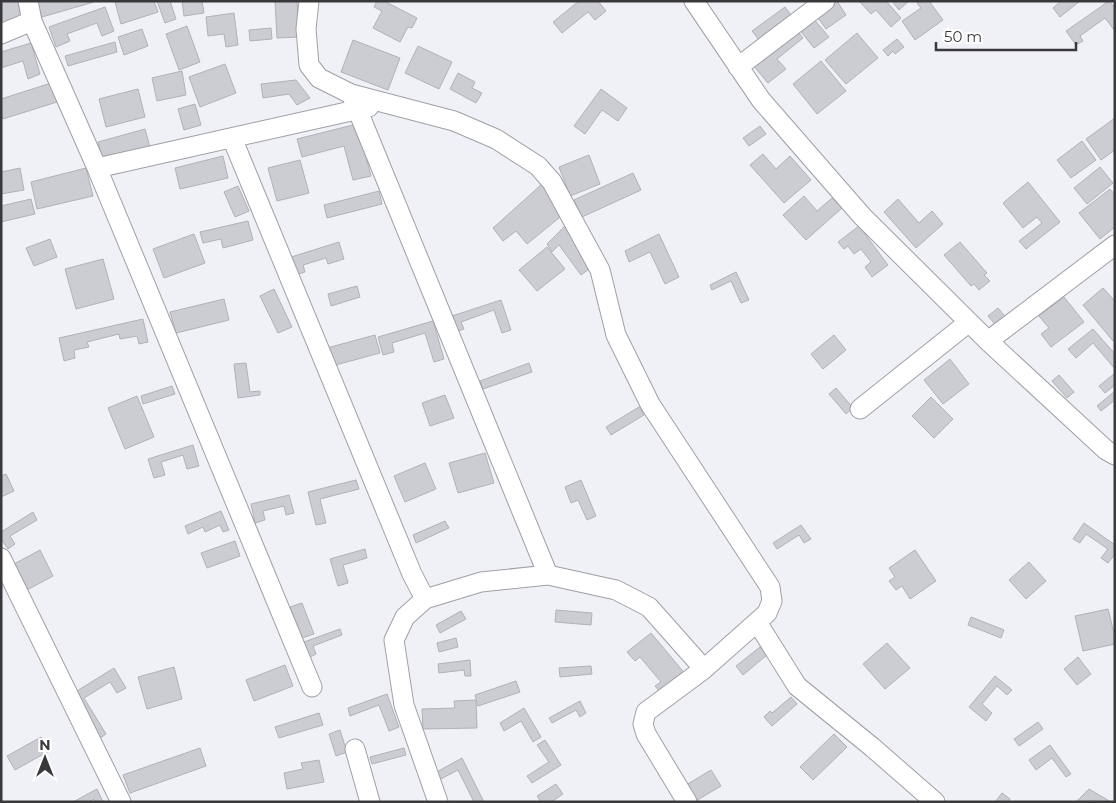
<svg xmlns="http://www.w3.org/2000/svg" width="1116" height="803" font-family="Montserrat,sans-serif">
<style>
.building{fill:#cccdd3;stroke:#b0b2b8}
.lines{fill:none;stroke-linecap:round;stroke-linejoin:round}
.street-casing{stroke:#9fa0a6;stroke-width:21}
.street{stroke:#fff;stroke-width:19}
</style>
<rect width="100%" height="100%" fill="#f0f1f7"/>
<!-- building -->
<path class="building" d="M1 1H18L22 22 1 27Z
M37 1H94V2L42 17Z
M118 1H154L158 12 121 24 115 2Z
M157 1H170L176 19 165 23Z
M182 1H202L204 13 184 16Z
M275 1H297L299 37 277 38Z
M377 1H384L417 18 412 28 408 27 400 42 373 28 382 11 374 7Z
M579 1H598L606 11 595 20 588 12 562 33 553 22Z
M834 1H837L846 15 826 29 815 14Z
M859 1H886L901 18 891 27 876 10 871 14Z
M892 1H909L899 10Z
M919 1H929L943 20 915 40 902 21 921 8 917 3Z
M1061 1H1080L1060 17 1053 8Z
M1109 1 1115 8V31L1105 18 1080 36 1083 41 1076 45 1066 31Z
M105 7 114 31 102 36 97 23 67 34 70 41 56 47 49 27Z
M785 7 791 15 759 40 752 31Z
M234 13 238 45 226 47 224 34 208 36 206 17Z
M813 18 829 37 814 48 799 29Z
M187 26 200 62 179 70 166 34Z
M271 28 272 39 250 41 249 30Z
M142 29 148 46 124 55 118 37Z
M796 29 803 38 777 59 786 69 768 83 752 64Z
M857 33 878 58 846 84 825 60Z
M897 39 904 47 895 54 893 51 888 56 883 50Z
M353 40 400 58 388 90 341 72Z
M115 42 117 52 68 66 65 56Z
M31 43 40 74 28 79 23 61 1 68V52Z
M418 46 452 62 439 89 405 73Z
M821 61 846 91 817 114 793 84Z
M225 64 236 93 200 107 189 77Z
M182 71 186 95 157 101 152 78Z
M458 73 475 82 472 88 482 93 476 103 450 89Z
M296 80 310 98 297 105 289 94 263 98 261 84Z
M51 83 57 102 3 119 1 113V99Z
M138 89 145 117 106 127 99 99Z
M601 89 627 108 618 121 602 110 585 134 574 126Z
M195 104 201 125 184 130 178 109Z
M1115 118V150L1101 160 1086 139Z
M357 124 371 176 353 180 344 146 302 157 297 139Z
M760 126 766 134 749 146 743 138Z
M145 129 151 151 104 164 98 142Z
M1082 141 1096 160 1071 178 1057 160Z
M763 154 776 169 790 156 811 180 784 203 750 165Z
M589 155 600 184 570 196 559 167Z
M223 156 228 178 180 189 175 168Z
M300 160 309 193 277 201 268 168Z
M1100 167 1113 183 1087 204 1074 188Z
M20 168 24 190 1 194V172Z
M86 168 93 196 37 209 31 182Z
M633 173 641 190 582 217 574 200Z
M1028 182 1060 222 1026 249 1019 241 1042 223 1037 217 1023 228 1003 203Z
M542 184 565 213 527 244 516 231 503 241 493 228Z
M238 186 249 211 235 217 224 192Z
M1110 189 1115 195V227L1100 239 1079 213Z
M379 191 382 204 327 218 324 205Z
M804 196 817 211 832 198 842 208 806 240 783 215Z
M31 199 35 214 1 222V206Z
M898 199 919 223 932 211 943 224 916 248 884 212Z
M248 221 253 240 223 248 221 239 203 243 200 232Z
M566 225 593 266 581 275 559 245 552 252 547 244Z
M859 226 888 265 872 277 865 267 871 262 861 249 854 254 848 246 844 249 838 242Z
M194 234 205 263 164 278 153 249Z
M659 234 679 277 665 284 650 252 629 262 625 251Z
M50 239 57 257 34 266 26 248Z
M339 242 344 259 328 264 326 258 303 265 305 272 291 276 285 259Z
M960 242 987 273 984 275 990 281 979 290 974 284 971 286 944 255Z
M547 247 565 269 537 291 519 270Z
M103 259 114 299 76 309 65 269Z
M736 272 749 300 741 303 731 281 712 290 710 285Z
M357 286 360 297 331 306 328 294Z
M1103 288 1115 301V340L1113 341 1083 305Z
M274 289 292 327 278 333 260 296Z
M1064 297 1084 322 1051 347 1041 334 1049 328 1039 316Z
M224 299 229 320 176 333 170 312Z
M501 300 511 330 502 333 494 310 461 322 464 329 455 332 449 317Z
M998 308 1008 320 998 328 988 316Z
M143 319 148 342 139 344 137 336 120 339 119 334 87 342 89 347 74 350 75 358 64 361 59 338Z
M433 321 444 359 434 362 425 333 392 343 394 352 383 355 378 337Z
M1093 329 1115 354V369L1093 343 1076 358 1068 349Z
M375 335 380 353 332 366 327 348Z
M834 335 846 350 823 369 811 354Z
M950 359 969 384 943 404 924 380Z
M246 363 250 392 260 391V395L238 398 234 364Z
M529 363 532 372 483 389 480 381Z
M1115 373V385L1105 393 1099 386Z
M1059 375 1074 392 1067 398 1052 381Z
M172 386 175 394 143 404 141 396Z
M836 388 853 408 846 414 829 394Z
M1115 391V400L1101 411 1097 406Z
M445 395 454 418 430 426 422 403Z
M137 396 154 437 125 449 108 408Z
M931 397 953 419 934 438 912 416Z
M639 407 644 415 611 435 606 427Z
M193 445 199 466 187 469 183 455 161 462 165 475 154 478 148 459Z
M485 453 494 483 458 493 449 463Z
M425 463 436 489 405 502 394 476Z
M6 474 14 491 1 497V476Z
M356 480 359 489 320 499 326 523 316 525 308 492Z
M581 480 596 516 587 520 578 500 571 503 565 487Z
M289 495 294 513 286 515 284 506 263 511 265 520 255 523 251 504Z
M221 511 229 530 223 532 220 525 205 532 203 527 188 534 185 526Z
M33 512 37 520 10 536 15 544 8 549 1 539V532Z
M445 521 449 528 416 543 413 535Z
M1084 523 1115 545V554L1108 563 1101 558 1108 549 1086 534 1080 543 1073 539Z
M801 525 811 539 804 543 799 535 777 549 773 543Z
M235 541 240 556 207 568 201 553Z
M365 549 367 558 343 565 348 583 338 586 330 559Z
M40 550 53 576 27 590 14 564Z
M915 550 936 581 910 599 902 586 896 590 889 581 895 577 889 568Z
M1029 562 1046 581 1026 599 1009 580Z
M302 603 314 634 302 638 290 607Z
M1108 609 1115 637V644L1083 651 1075 616Z
M556 610 592 613 591 625 555 622Z
M461 611 466 619 440 633 436 625Z
M971 617 1004 630 1001 638 968 625Z
M340 629 342 635 313 646 316 654 310 657 304 642Z
M651 633 687 676 663 695 655 686 661 682 640 657 635 661 627 652Z
M456 638 458 647 439 652 437 643Z
M887 643 910 668 885 689 863 664Z
M760 647 767 655 743 675 736 666Z
M1078 657 1091 674 1077 685 1064 669Z
M470 660 471 676H465L464 670 439 673 438 664Z
M285 665 293 686 254 701 246 680Z
M591 666 592 674 560 677 559 668Z
M174 667 182 699 147 709 138 677Z
M114 668 126 688 117 693 110 682 84 698 106 734 99 739 72 694Z
M995 676 1012 690 1007 695 997 686 982 704 992 713 986 721 969 707Z
M516 681 520 692 478 706 475 695Z
M387 694 399 727 389 731 379 705 350 716 348 708Z
M791 697 797 704 772 726 764 717 770 711 772 713Z
M476 700 477 728 423 729 422 709 455 708 454 701Z
M580 701 586 713 580 717 576 710 552 723 549 718Z
M524 708 541 737 533 742 521 721 504 731 500 723Z
M319 713 323 725 279 738 275 727Z
M1038 722 1043 729 1019 746 1014 739Z
M340 730 347 752 336 756 329 734Z
M834 734 847 747 813 780 800 767Z
M41 737 49 751 15 770 7 756Z
M545 740 561 765 532 783 527 776 549 762 537 745Z
M1050 745 1071 774 1066 777 1052 758 1036 770 1029 760Z
M200 748 206 766 130 793 123 775Z
M404 748 406 755 372 764 370 757Z
M462 758 484 802H474L458 770 437 781 433 774Z
M319 760 324 782 287 789 284 773 303 769 301 763Z
M711 770 721 786 694 802 681 788Z
M556 784 563 794 551 802H541L537 796Z
M97 789 103 802H95L94 799 89 802H73Z
M1089 789 1111 802H1096L1093 800 1092 802H1076Z
M1002 793 1010 799 1008 802H995Z"/>
<g class="lines">
<!-- street casing -->
<g class="street-casing">
<path id="street" d="M28 1 32 21 97 168 312 687
M309 1 306 29 309 65 319 78 351 94 454 121 496 139 538 166 552 182 600 270 616 335 650 404 770 587 772 601 767 613 704 669 646 712 643 724 646 734 687 802
M694 1 761 100 862 216 988 341 1106 450 1115 455
M1 34 32 21
M738 67 825 1
M351 94 548 575
M232 138 412 574 425 599
M97 168 369 107
M988 341 1115 245
M860 409 969 322
M1 558 121 802
M757 622 797 686 872 747 935 802
M355 749 370 802
M438 802 404 705 394 640 405 617 425 599 481 582 548 575 616 590 649 607 704 669"/>
</g>
<!-- street -->
<use href="#street" class="street"/>
</g>
<!-- border -->
<rect width="1116" height="803" fill="none" stroke="#39393c" stroke-width="5"/>
<!-- north arrow -->
<g transform="translate(45 758)" stroke="#ffffff" stroke-width="4" paint-order="stroke">
<path d="M0-4L9 19L0 12L-9 19Z" fill="#39393c"/>
<text y="-8" font-size="14" font-weight="bold" text-anchor="middle" fill="#39393c">N</text>
</g>
<!-- scale -->
<path d="M936 42v8h140v-8" fill="none" stroke="#39393c" stroke-width="2.5"/>
<text x="944" y="42" font-size="15" fill="#39393c" stroke="#ffffff" stroke-width="4" paint-order="stroke">50 m</text>
</svg>
